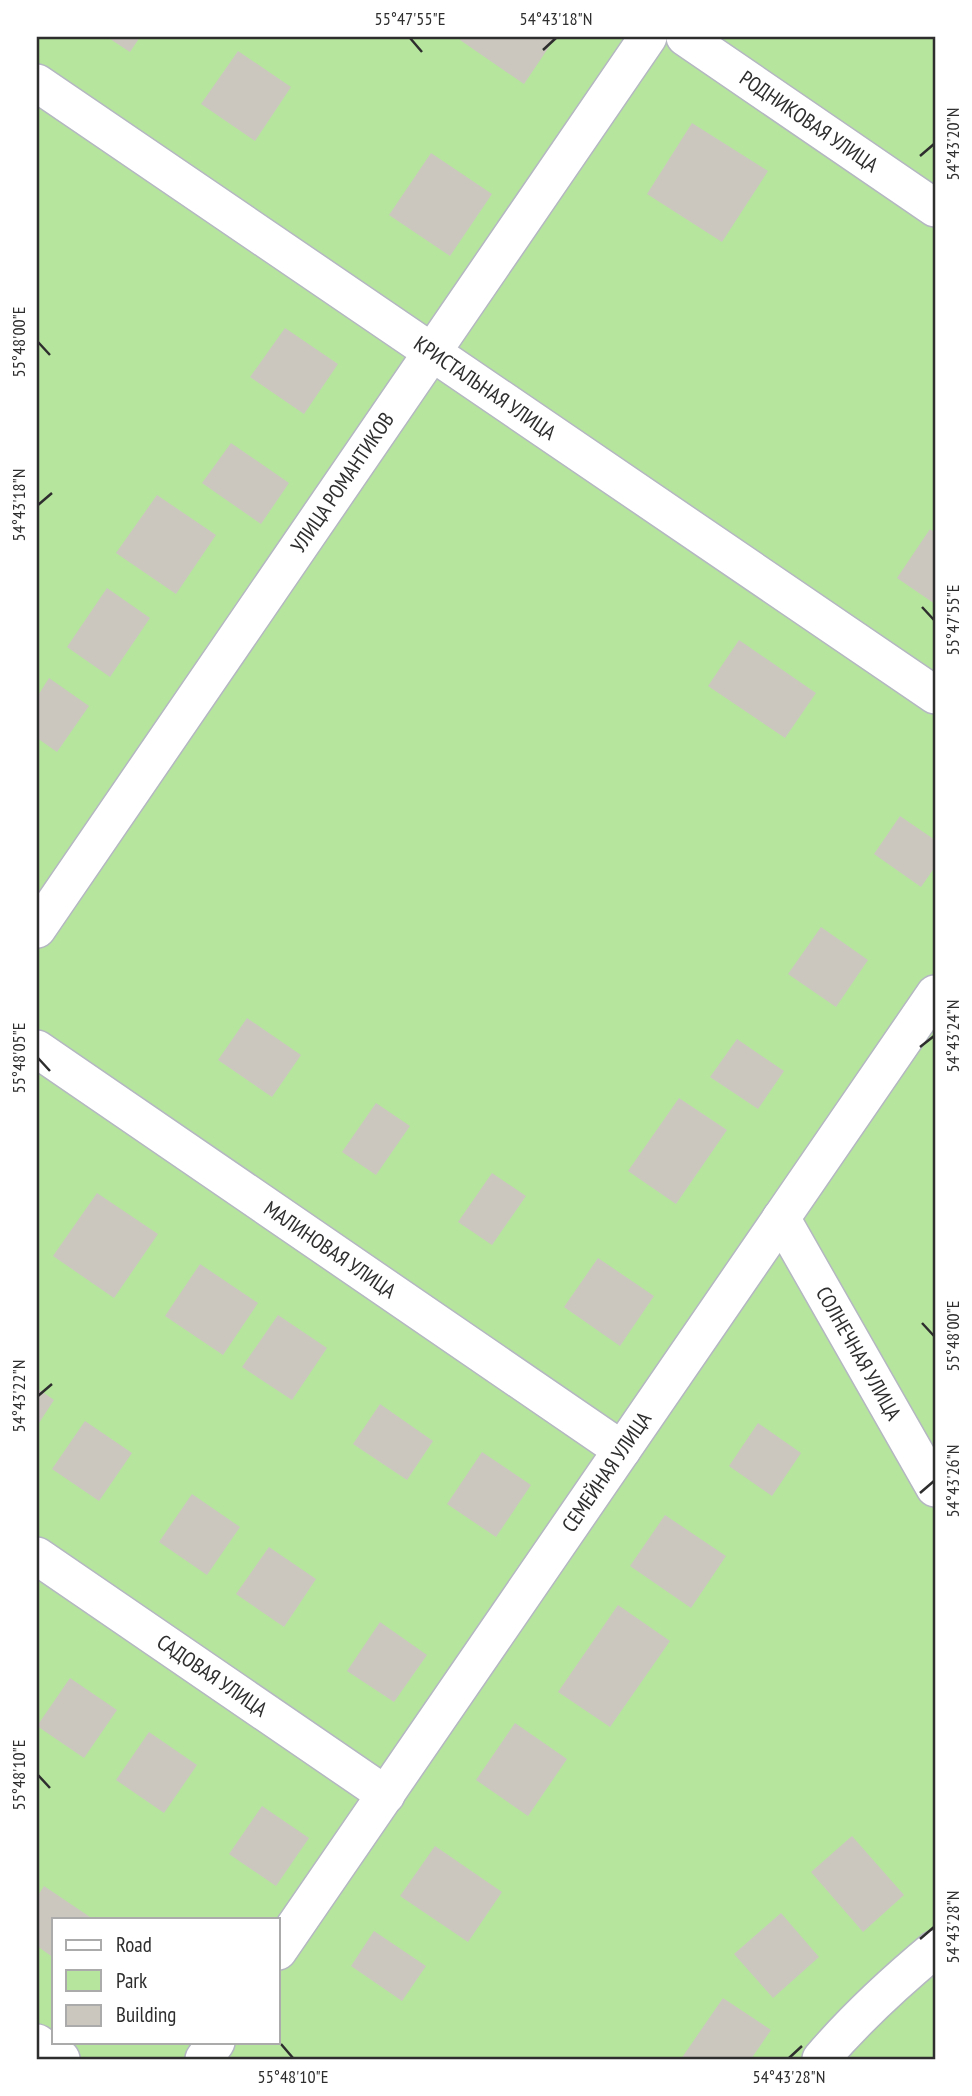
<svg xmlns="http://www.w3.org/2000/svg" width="972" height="2096" font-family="'PT Sans Narrow',sans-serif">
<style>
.green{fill:#b6e59e;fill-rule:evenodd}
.building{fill:#cbc7bf}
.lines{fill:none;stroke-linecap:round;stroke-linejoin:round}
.minor-casing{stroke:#b4b7c1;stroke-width:40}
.minor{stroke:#fff;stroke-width:37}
.ticks{fill:none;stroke:#2e2e2e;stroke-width:2.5}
.labels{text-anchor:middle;stroke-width:5;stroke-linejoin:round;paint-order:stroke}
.street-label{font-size:21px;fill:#2e2e2e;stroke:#fff}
.neatline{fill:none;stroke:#2e2e2e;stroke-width:2.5}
.ticks-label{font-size:18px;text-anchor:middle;fill:#2e2e2e}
</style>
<rect width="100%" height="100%" fill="#efe9e1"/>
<!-- green -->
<path class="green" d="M37 37H935V2059H37ZM54 1919H278V2042H54Z"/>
<!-- building -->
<path class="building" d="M107 37H140L130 52Z
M462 37H554L555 38 524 84 460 40Z
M238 51 291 87 255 141 201 104Z
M692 123 768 171 722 242 647 194Z
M431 153 492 194 450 256 389 215Z
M285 328 338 364 304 414 250 377Z
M231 443 289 483 261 524 202 483Z
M157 495 216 535 176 594 116 553Z
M930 529 935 533V604L897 578Z
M107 588 150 618 110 677 67 647Z
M739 640 816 693 785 738 708 686Z
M49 678 89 706 57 752 37 738V697Z
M900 816 935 840V867L921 887 874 854Z
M821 927 868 960 836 1007 788 974Z
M247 1018 301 1055 272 1097 218 1060Z
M737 1039 784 1071 758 1109 710 1077Z
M679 1098 727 1130 676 1204 628 1171Z
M376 1103 410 1126 376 1175 342 1152Z
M492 1173 526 1196 492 1245 458 1222Z
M97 1193 158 1234 114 1298 53 1256Z
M598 1258 654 1296 620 1346 564 1307Z
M200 1264 258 1303 223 1355 165 1316Z
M278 1315 327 1348 292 1400 242 1367Z
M37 1388 54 1400 37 1426Z
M380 1404 433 1441 407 1480 353 1444Z
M85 1421 132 1453 99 1501 52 1469Z
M758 1423 801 1453 772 1496 729 1466Z
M482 1452 531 1485 496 1537 447 1504Z
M192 1494 240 1527 207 1575 159 1542Z
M665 1515 726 1556 691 1608 630 1566Z
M269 1547 316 1579 284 1627 236 1594Z
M618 1605 670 1641 610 1727 558 1692Z
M380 1622 427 1655 394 1702 347 1671Z
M70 1678 117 1710 84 1758 37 1726Z
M515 1723 567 1759 528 1816 476 1780Z
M149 1732 197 1765 164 1813 116 1780Z
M262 1806 309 1838 276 1886 229 1854Z
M852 1836 904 1895 863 1932 811 1872Z
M435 1846 502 1892 468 1942 400 1896Z
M44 1886 93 1919H54V1958L37 1946V1897Z
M781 1913 819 1957 773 1998 734 1954Z
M374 1931 426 1966 402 2001 351 1966Z
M723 1998 771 2030 751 2059H681Z"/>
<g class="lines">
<!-- minor casing -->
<g class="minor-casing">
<g id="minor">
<path id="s1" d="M685 37 935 208"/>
<path id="s2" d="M37 83 935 695"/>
<path id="s3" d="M37 929 648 37"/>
<path id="s4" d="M37 1049 622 1450"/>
<path id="s5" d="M781 1218 935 1488"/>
<path id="s6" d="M37 1556 386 1795"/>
<path id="s7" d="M278 1951 935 994"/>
<path d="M37 2043 61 2059"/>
<path d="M204 2059 216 2042"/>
<path d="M821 2059C856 2018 894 1983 935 1949"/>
</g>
</g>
<!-- minor -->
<use href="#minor" class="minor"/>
</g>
<!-- ticks -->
<path class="ticks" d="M410 38 422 52M543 50 556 38M920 156 934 144M38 342 50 355M38 505 52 493M922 607 934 620M920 1047 934 1036M38 1058 50 1071M922 1323 934 1336M38 1396 52 1384M920 1493 934 1481M38 1775 50 1788M920 1939 934 1927M281 2044 293 2058M789 2058 802 2046"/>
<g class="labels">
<!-- street labels -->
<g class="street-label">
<text dy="7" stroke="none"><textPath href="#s1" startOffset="150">РОДНИКОВАЯ УЛИЦА</textPath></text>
<text dy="7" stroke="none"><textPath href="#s2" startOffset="542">КРИСТАЛЬНАЯ УЛИЦА</textPath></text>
<text dy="7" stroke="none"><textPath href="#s3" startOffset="541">УЛИЦА РОМАНТИКОВ</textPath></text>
<text dy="7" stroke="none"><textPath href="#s4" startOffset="355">МАЛИНОВАЯ УЛИЦА</textPath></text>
<text dy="7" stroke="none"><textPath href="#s5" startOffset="156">СОЛНЕЧНАЯ УЛИЦА</textPath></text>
<text dy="7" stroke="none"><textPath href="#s7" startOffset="581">СЕМЕЙНАЯ УЛИЦА</textPath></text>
<text dy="7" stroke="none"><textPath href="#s6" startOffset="212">САДОВАЯ УЛИЦА</textPath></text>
</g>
</g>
<!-- border -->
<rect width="972" height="2096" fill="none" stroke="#ffffff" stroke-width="77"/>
<!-- legend -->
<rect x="52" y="1918" width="228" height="126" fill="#ffffff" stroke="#ababab" stroke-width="2"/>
<rect x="66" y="1940" width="35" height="10" fill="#ffffff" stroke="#ababab" stroke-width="2"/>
<text x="116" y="1952" font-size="21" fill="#2e2e2e">Road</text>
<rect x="66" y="1970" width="35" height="21" fill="#b6e59e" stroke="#ababab" stroke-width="2"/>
<text x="116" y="1988" font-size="21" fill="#2e2e2e">Park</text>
<rect x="66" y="2005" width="35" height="21" fill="#cbc7bf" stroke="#ababab" stroke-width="2"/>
<text x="116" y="2022" font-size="21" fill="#2e2e2e">Building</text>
<rect x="38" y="38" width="896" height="2020" class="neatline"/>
<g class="ticks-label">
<text x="410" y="25">55°47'55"E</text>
<text x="556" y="25">54°43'18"N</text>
<text transform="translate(953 144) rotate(-90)" y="6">54°43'20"N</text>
<text transform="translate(19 342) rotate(-90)" y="6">55°48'00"E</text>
<text transform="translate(19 505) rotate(-90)" y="6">54°43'18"N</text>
<text transform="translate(953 620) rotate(-90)" y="6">55°47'55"E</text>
<text transform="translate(953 1036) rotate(-90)" y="6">54°43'24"N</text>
<text transform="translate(19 1058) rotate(-90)" y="6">55°48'05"E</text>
<text transform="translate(953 1336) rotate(-90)" y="6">55°48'00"E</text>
<text transform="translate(19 1396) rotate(-90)" y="6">54°43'22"N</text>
<text transform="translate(953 1481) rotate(-90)" y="6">54°43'26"N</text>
<text transform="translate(19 1775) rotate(-90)" y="6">55°48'10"E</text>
<text transform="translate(953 1927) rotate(-90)" y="6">54°43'28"N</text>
<text x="293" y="2083">55°48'10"E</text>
<text x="789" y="2083">54°43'28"N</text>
</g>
</svg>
